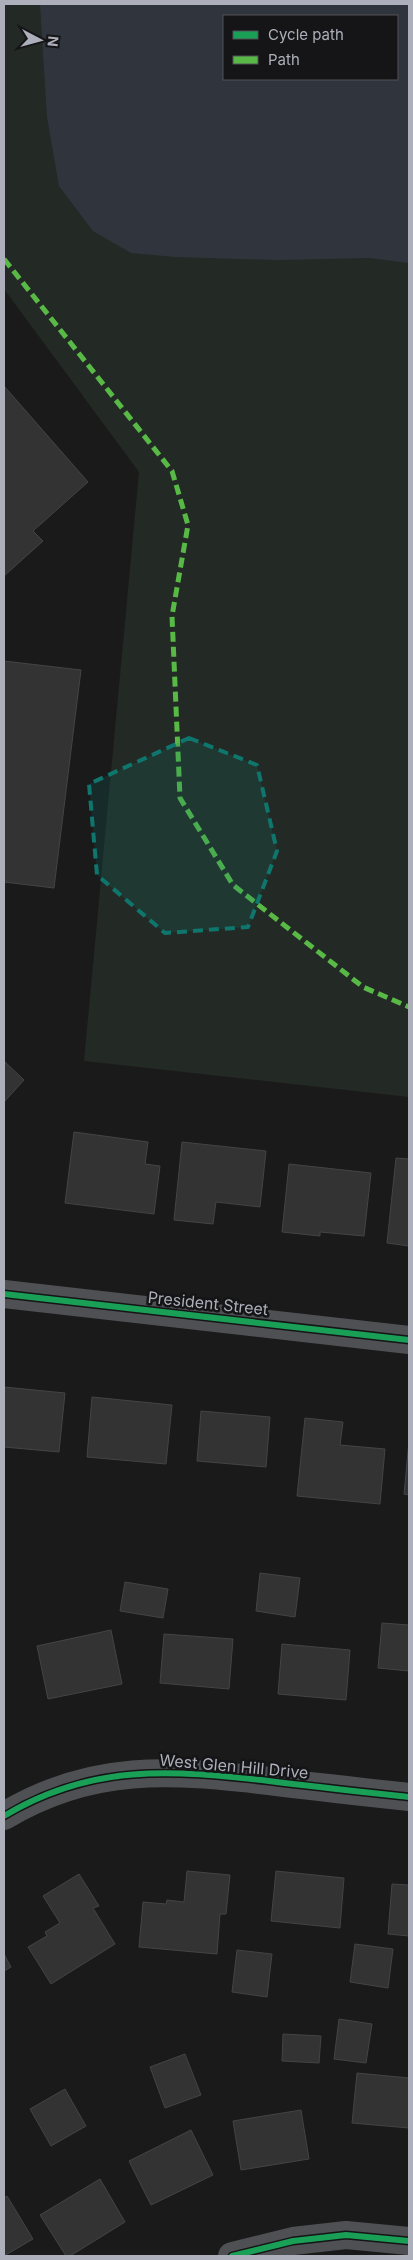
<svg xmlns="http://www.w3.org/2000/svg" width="413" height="2260" font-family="Inter,sans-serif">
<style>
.green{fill:#232924;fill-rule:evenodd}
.water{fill:#30353d;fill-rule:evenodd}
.building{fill:#333334;stroke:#434446}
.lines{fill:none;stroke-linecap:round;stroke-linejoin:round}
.minor{stroke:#4f5053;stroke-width:28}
.quiet{stroke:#58b947;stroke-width:5;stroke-dasharray:10 5;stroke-linecap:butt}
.cycleway-casing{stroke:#151416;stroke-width:9}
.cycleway{stroke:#1a9f57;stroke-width:6}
.marked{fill:#0f766e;fill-opacity:0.2;stroke:#0f766e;stroke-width:4;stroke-dasharray:10 6;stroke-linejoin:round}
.labels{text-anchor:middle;stroke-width:5;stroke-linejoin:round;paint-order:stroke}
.street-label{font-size:16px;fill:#adafba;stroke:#151416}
</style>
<rect width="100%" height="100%" fill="#1a1a1a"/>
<!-- green -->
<path class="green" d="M4 4H409V1097L84 1061 139 472 4 289ZM224 16H397V79H224Z"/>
<!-- water -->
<path class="water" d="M40 4H409V263L370 258 277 260 175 257 131 253 93 231 59 186 47 117ZM224 16H397V79H224Z"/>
<!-- building -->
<path class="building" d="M4 386 88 482 33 531 43 541 4 576Z
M4 661 81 670 54 888 4 882Z
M4 1061 24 1080 4 1102Z
M74 1132 148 1142 145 1164 160 1166 154 1214 65 1203Z
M182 1142 266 1151 260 1207 216 1202 213 1224 174 1220Z
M396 1158 409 1159V1246L387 1243Z
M289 1164 371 1173 364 1236 320 1232V1236L282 1232Z
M4 1387 65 1393 59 1452 4 1447Z
M92 1397 172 1405 166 1464 87 1457Z
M201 1411 270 1417 266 1467 197 1461Z
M305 1418 343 1422 340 1445 385 1449 380 1504 297 1496Z
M409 1441V1495L404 1494Z
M260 1573 300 1578 295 1617 256 1611Z
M125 1582 168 1589 163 1618 120 1611Z
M382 1623 409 1625V1671L378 1668Z
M111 1630 122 1684 48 1699 37 1646Z
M164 1634 233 1639 229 1689 160 1683Z
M282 1644 350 1650 346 1700 278 1694Z
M187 1871 230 1875 226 1914H220L217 1954 139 1947 143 1902 166 1904 167 1900 184 1902Z
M276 1871 344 1878 340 1928 271 1921Z
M79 1874 99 1906 93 1908 115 1944 51 1984 28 1947 47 1936 45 1932 60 1923 43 1896Z
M392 1884 409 1885V1936L388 1934Z
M355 1944 393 1949 388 1988 350 1982Z
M237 1950 272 1954 267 1997 232 1992Z
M4 1954 11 1967 4 1971Z
M339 2019 372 2024 366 2063 334 2059Z
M283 2034 321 2036 319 2063 282 2061Z
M185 2054 201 2095 165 2108 150 2067Z
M357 2073 409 2078V2128L352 2123Z
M65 2089 86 2126 51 2146 30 2109Z
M301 2110 309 2159 241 2170 233 2121Z
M191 2130 213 2175 151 2205 129 2161Z
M100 2179 125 2222 70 2256H66L40 2215Z
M7 2196 33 2239 4 2256V2198Z"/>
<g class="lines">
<!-- minor -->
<path class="minor" d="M4 1294 409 1340
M4 1816C92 1763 171 1770 269 1781 316 1787 363 1792 409 1797
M232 2256 293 2241 346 2235 409 2241"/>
<!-- quiet -->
<path class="quiet" d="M4 259 172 471 188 525 172 616 180 798 233 885 363 987 409 1007"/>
<!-- cycleway casing -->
<g class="cycleway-casing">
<path id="cycleway" d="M4 1294 409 1340
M4 1816C92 1763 171 1770 269 1781 316 1787 363 1792 409 1797
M232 2256 293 2241 346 2235 409 2241"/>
</g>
<!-- cycleway -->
<use href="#cycleway" class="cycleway"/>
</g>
<!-- marked area -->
<path class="marked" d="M189 738 257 765 277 851 248 927 165 933 97 875 89 784Z"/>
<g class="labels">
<!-- street labels -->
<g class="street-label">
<text transform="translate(208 1303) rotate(6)" y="6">President Street</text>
<text transform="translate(234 1766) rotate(5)" y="6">West Glen Hill Drive</text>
</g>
</g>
<!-- border -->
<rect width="413" height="2260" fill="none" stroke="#adafba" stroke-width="10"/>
<!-- legend -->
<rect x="223" y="15" width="175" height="65" fill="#151416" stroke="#525258"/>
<rect x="233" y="31" width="25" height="8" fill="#1a9f57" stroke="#525258"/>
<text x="268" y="40" font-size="15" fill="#adafba">Cycle path</text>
<rect x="233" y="56" width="25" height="8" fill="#58b947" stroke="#525258"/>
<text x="268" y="65" font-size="15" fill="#adafba">Path</text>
<!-- north arrow -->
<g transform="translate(40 40) rotate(96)" stroke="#151416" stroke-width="4" paint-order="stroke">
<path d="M0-4L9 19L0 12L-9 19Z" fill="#adafba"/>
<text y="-8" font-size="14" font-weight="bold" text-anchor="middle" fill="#adafba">N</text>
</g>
</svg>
